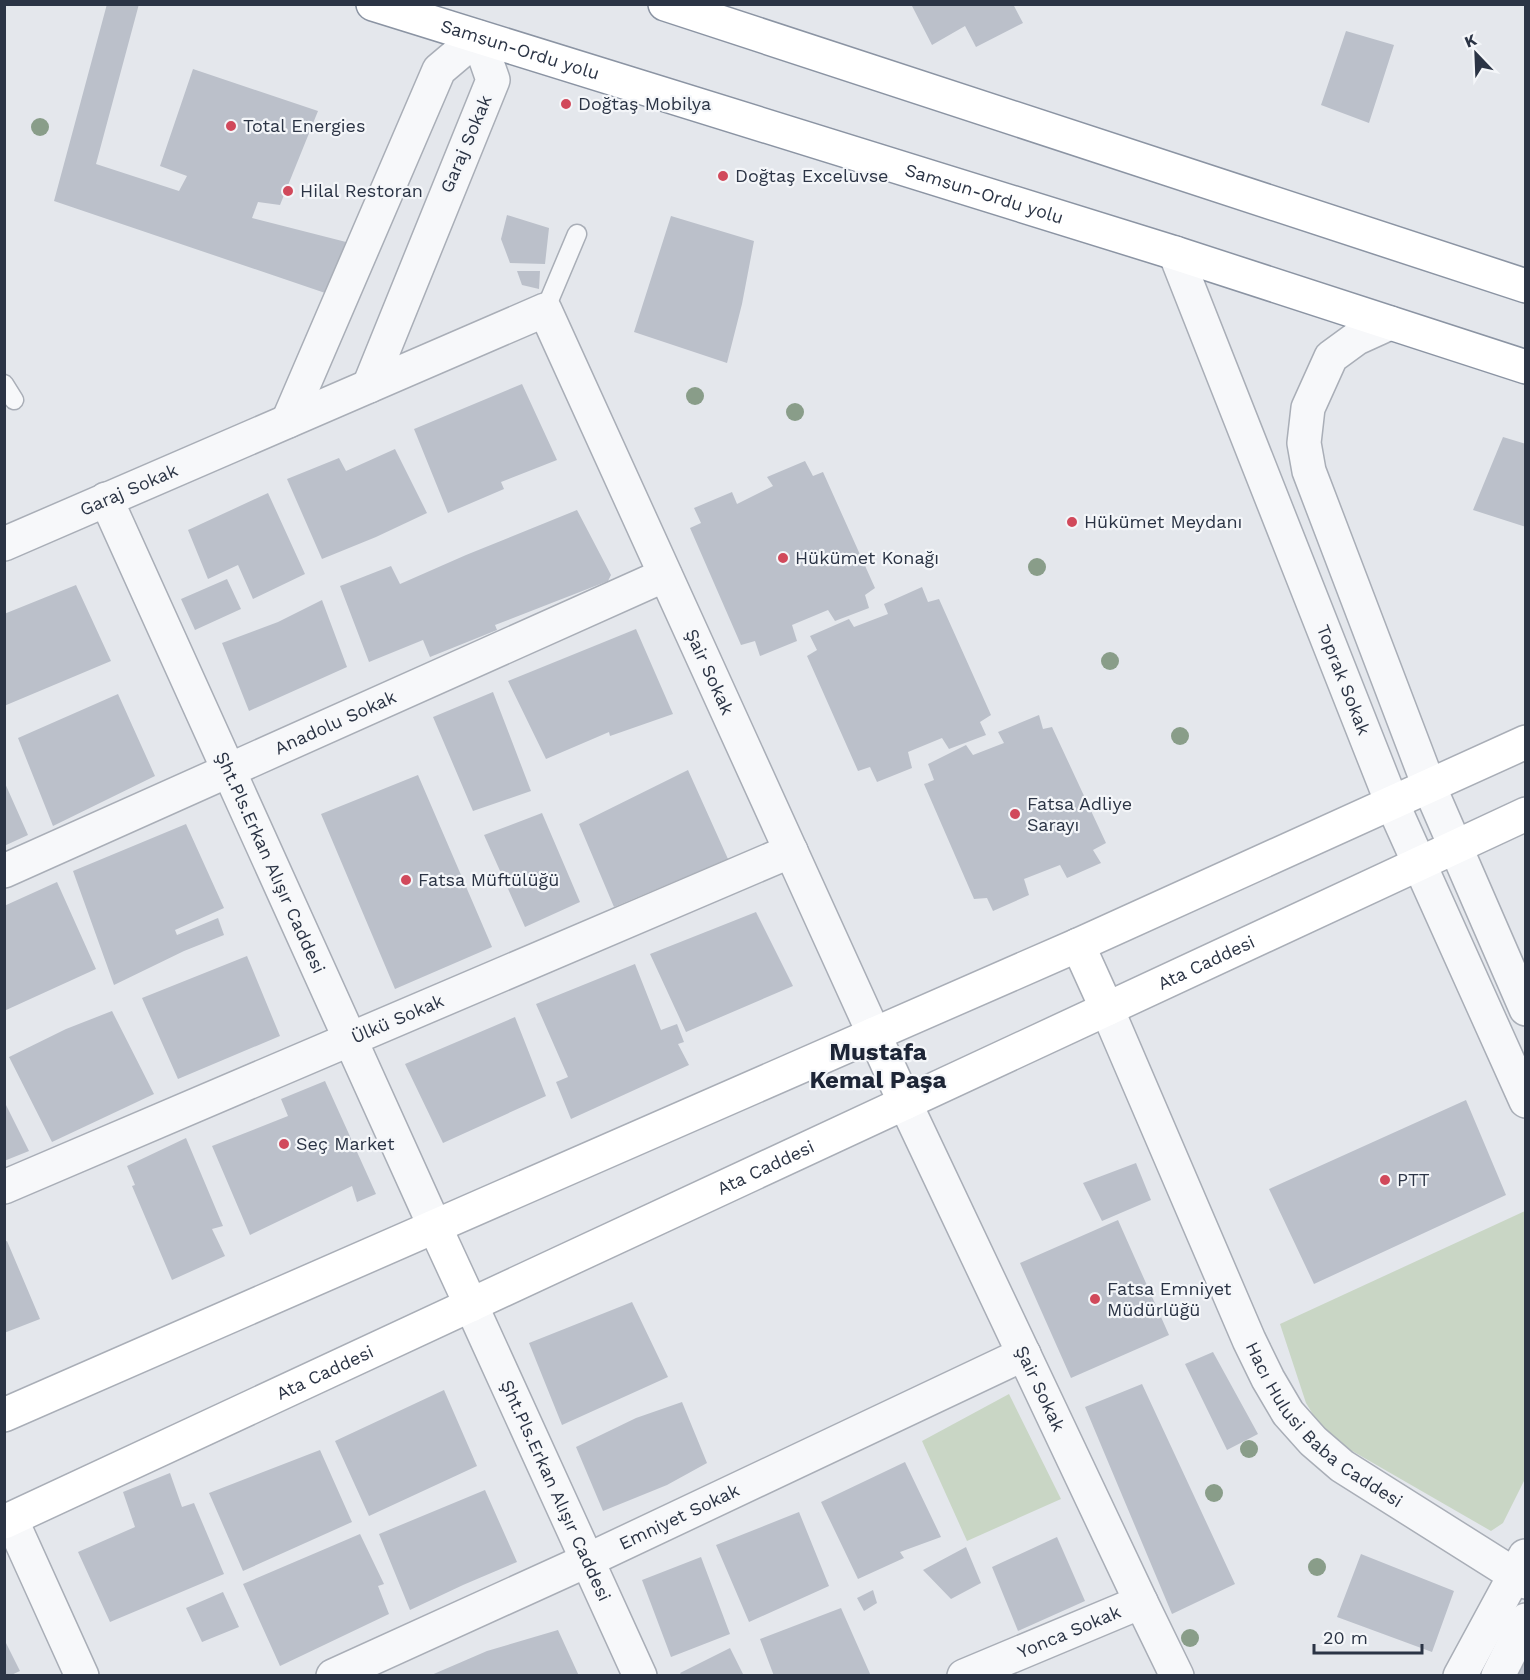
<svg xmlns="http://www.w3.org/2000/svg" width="1530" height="1680" font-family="'Work Sans',sans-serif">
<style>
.green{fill:#c9d6c5}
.building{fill:#bbc0ca}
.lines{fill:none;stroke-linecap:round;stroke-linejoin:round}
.service-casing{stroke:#a9aeb7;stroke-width:21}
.minor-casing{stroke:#a9aeb7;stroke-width:36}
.tertiary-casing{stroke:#a9aeb7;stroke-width:36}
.secondary-casing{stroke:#a9aeb7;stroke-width:36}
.trunk-casing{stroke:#8b94a3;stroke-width:36}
.service{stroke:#f7f8fa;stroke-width:18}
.minor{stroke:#f7f8fa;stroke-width:33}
.tertiary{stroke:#f7f8fa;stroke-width:33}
.secondary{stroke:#fff;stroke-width:33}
.trunk{stroke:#fff;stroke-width:33}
.tree{fill:#899d89}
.poi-dot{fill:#d1495b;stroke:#f4f6f9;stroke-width:2}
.labels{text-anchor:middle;stroke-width:4.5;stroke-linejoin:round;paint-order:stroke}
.street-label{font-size:18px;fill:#2b3445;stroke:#f4f6f9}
.poi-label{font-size:18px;fill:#2b3445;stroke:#f4f6f9;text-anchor:start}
.district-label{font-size:24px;font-weight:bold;fill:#1d2536;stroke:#f4f6f9}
</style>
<rect width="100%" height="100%" fill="#e4e7ec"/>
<!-- green -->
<path class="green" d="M1525 1211V1479L1503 1523 1491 1531 1347 1448 1323 1431 1306 1403 1280 1324Z
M1009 1394 1061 1499 967 1541 922 1441Z"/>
<!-- building -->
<path class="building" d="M107 4H139L96 164 179 191 187 176 160 166 193 69 318 111 280 205 258 202 252 218 350 243 334 296 54 201Z
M911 4H1013L1023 23 976 47 965 26 932 45Z
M1346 31 1394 45 1369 123 1321 105Z
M507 215 549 228 545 264 510 263 501 239Z
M671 216 754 241 742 304 727 363 634 332Z
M517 271H540L539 289 522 285Z
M522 384 557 460 501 482 504 489 448 513 414 429Z
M1503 437 1526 444V527L1473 510Z
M395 449 427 513 376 537 322 559 287 479 339 458 346 471Z
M805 461 813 476 823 472 875 588 865 595 869 608 835 621 828 610 792 625 797 641 760 656 755 641 741 645 690 528 701 523 694 508 732 492 737 504 773 486 767 477Z
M268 493 305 574 253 599 238 565 208 579 188 530Z
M577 510 611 575 608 581 495 625 497 630 430 657 423 640 369 662 340 586 391 566 400 584 466 555Z
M227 579 241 609 195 630 181 599Z
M76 585 111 661 4 706V614Z
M922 587 928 602 939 599 991 715 980 722 986 735 949 749 942 738 908 752 912 768 877 782 870 767 858 771 807 656 817 650 810 636 849 619 854 627 888 614 884 604Z
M322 600 347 667 249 711 222 643 278 622Z
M636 629 673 714 610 736 609 732 546 759 508 681Z
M493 692 531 791 473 811 433 717Z
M118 694 155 776 53 826 18 738Z
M1039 715 1043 729 1052 727 1106 843 1093 850 1101 863 1067 878 1060 865 1024 879 1029 895 993 911 987 898 974 899 924 784 934 780 928 764 966 745 973 755 1004 743 998 732Z
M688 770 728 859 614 907 579 824Z
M418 775 492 947 395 989 321 814Z
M4 781 28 835 4 846Z
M542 813 580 902 525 927 484 835Z
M186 824 224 908 175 930 177 935 218 918 224 935 184 951 114 985 73 871Z
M57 882 96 969 4 1011V906Z
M756 912 793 986 686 1032 650 954Z
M247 956 280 1036 178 1079 142 998Z
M635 964 661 1030 677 1024 684 1042 678 1044 689 1065 571 1119 556 1082 568 1077 536 1004Z
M112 1011 154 1094 52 1142 9 1057 66 1029Z
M515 1017 546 1096 443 1143 405 1064Z
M325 1081 376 1194 357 1202 352 1186 250 1235 212 1146 288 1116 281 1099Z
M1466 1100 1506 1195 1314 1284 1269 1189Z
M4 1101 29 1151 4 1161Z
M186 1138 223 1226 212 1229 225 1256 172 1280 132 1186 135 1185 127 1166Z
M1136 1163 1151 1200 1102 1221 1083 1183Z
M1118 1220 1169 1335 1071 1378 1020 1263Z
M7 1241 40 1319 4 1333V1242Z
M632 1302 668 1377 562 1425 529 1343Z
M1213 1352 1258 1434 1227 1450 1185 1364Z
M1142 1384 1235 1584 1172 1614 1085 1407Z
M444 1390 477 1466 369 1516 335 1441Z
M682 1402 707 1463 667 1485 603 1511 576 1447 636 1418Z
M320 1450 352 1522 243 1571 209 1493Z
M905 1462 941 1537 900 1552 904 1558 858 1579 821 1502Z
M170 1473 182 1507 194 1503 224 1574 110 1622 78 1552 135 1527 123 1492Z
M485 1490 517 1562 463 1585 410 1610 379 1534Z
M799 1512 829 1586 749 1622 716 1545Z
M360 1534 384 1584 378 1586 389 1614 280 1666 243 1584Z
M1057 1537 1085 1601 1018 1631 992 1567Z
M966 1547 981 1583 951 1599 923 1570Z
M1361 1554 1454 1591 1432 1652 1337 1617Z
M701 1557 730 1634 671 1657 642 1580Z
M873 1590 877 1603 864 1611 857 1598Z
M223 1592 239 1627 202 1642 186 1608Z
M841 1608 871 1676H774L760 1639Z
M558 1630 579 1676H429L487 1651Z
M4 1639 20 1671 9 1676H4Z
M730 1648 744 1676H682L680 1673Z
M1526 1658V1676H1516Z"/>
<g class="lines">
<!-- service casing -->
<g class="service-casing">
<path id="service" d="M545 310 577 234
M4 384 14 400"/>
</g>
<!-- minor casing -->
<g class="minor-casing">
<g id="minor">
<path d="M288 421 439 70 478 37 493 80 369 386"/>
<path id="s1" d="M106 499 435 1227"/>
<path id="s2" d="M4 544 545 310 874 1034"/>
<path id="s3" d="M4 871 665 575"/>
<path id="s4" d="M1107 1009 1249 1340 1268 1379 1288 1413 1313 1441 1342 1466 1526 1582"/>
<path id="s5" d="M905 1103 1141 1602 1177 1676"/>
<path id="s6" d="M4 1187 791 851"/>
<path id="s7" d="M471 1305 640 1676"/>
<path d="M11 1519 82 1676"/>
<path id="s8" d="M333 1676 588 1560 1024 1354"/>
<path id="s9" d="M964 1676 1141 1602"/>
<path d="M1460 1676 1525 1556"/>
<path d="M1498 1676 1526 1620"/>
</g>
</g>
<!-- tertiary casing -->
<g class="tertiary-casing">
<g id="tertiary">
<path id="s10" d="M1175 253 1392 803 1526 1101"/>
<path d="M1390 323 1357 338 1331 357 1308 408 1304 443 1309 471 1429 786 1526 1009"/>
</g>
</g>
<!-- secondary casing -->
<g class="secondary-casing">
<g id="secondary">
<path d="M1078 945 1107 1009"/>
<path d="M874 1034 905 1103"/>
<path d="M435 1227 471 1305"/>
<path d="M4 1415 1078 945 1526 742"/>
<path id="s11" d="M4 1522 1526 814"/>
</g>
</g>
<!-- trunk casing -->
<g class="trunk-casing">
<g id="trunk">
<path id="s12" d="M373 4 1175 253 1526 367"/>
<path d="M665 4 1526 286"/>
</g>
</g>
<!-- service -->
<use href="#service" class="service"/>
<!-- minor -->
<use href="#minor" class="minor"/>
<!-- tertiary -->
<use href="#tertiary" class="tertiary"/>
<!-- secondary -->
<use href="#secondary" class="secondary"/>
<!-- trunk -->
<use href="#trunk" class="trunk"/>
</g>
<!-- trees -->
<g class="tree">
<circle cx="40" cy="127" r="9"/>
<circle cx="695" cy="396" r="9"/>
<circle cx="795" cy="412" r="9"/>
<circle cx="1037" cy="567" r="9"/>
<circle cx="1110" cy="661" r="9"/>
<circle cx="1180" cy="736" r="9"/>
<circle cx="1249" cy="1449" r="9"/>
<circle cx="1214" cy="1493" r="9"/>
<circle cx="1317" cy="1567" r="9"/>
<circle cx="1190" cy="1638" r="9"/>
</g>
<!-- markers -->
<g class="poi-dot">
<circle cx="566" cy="104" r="6"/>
<circle cx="231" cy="126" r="6"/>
<circle cx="723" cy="176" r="6"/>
<circle cx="288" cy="191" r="6"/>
<circle cx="1072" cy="522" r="6"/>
<circle cx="783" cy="558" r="6"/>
<circle cx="1015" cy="814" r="6"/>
<circle cx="406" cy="880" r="6"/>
<circle cx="284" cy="1144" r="6"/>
<circle cx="1385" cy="1180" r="6"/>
<circle cx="1095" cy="1299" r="6"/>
</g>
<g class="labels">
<!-- street labels -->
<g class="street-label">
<text dy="6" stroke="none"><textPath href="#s12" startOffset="154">Samsun-Ordu yolu</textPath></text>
<text transform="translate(466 144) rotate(-67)" y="6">Garaj Sokak</text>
<text dy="6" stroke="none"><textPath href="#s12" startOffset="640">Samsun-Ordu yolu</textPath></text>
<text dy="6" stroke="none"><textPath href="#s2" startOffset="136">Garaj Sokak</textPath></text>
<text dy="6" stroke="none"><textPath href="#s2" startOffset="987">Şair Sokak</textPath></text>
<text dy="6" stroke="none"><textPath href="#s10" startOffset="459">Toprak Sokak</textPath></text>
<text dy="6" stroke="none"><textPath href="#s3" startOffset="363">Anadolu Sokak</textPath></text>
<text dy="6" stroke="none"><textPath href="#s1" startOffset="399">Şht.Pls.Erkan Alışır Caddesi</textPath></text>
<text dy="6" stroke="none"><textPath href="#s11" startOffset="1326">Ata Caddesi</textPath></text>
<text dy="6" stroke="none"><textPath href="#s6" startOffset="428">Ülkü Sokak</textPath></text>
<text dy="6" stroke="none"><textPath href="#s11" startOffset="840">Ata Caddesi</textPath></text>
<text dy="6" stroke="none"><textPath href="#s11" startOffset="354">Ata Caddesi</textPath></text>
<text dy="6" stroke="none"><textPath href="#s5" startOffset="316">Şair Sokak</textPath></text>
<text dy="6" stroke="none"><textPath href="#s4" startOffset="476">Hacı Hulusi Baba Caddesi</textPath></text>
<text dy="6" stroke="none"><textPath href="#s7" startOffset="204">Şht.Pls.Erkan Alışır Caddesi</textPath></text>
<text dy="6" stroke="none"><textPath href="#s8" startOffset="381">Emniyet Sokak</textPath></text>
<text dy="6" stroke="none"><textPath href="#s9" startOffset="114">Yonca Sokak</textPath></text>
</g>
<!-- poi labels -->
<g class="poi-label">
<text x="578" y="110">Doğtaş Mobilya</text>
<text x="243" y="132">Total Energies</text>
<text x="735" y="182">Doğtaş Exceluvse</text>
<text x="300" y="197">Hilal Restoran</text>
<text x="1084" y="528">Hükümet Meydanı</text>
<text x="795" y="564">Hükümet Konağı</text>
<text x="1027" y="810">Fatsa Adliye<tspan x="1027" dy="21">Sarayı</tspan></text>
<text x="418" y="886">Fatsa Müftülüğü</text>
<text x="296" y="1150">Seç Market</text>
<text x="1397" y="1186">PTT</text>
<text x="1107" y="1295">Fatsa Emniyet<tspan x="1107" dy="21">Müdürlüğü</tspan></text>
</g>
<!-- district labels -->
<g class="district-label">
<text x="878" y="1060">Mustafa<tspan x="878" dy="28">Kemal Paşa</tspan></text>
</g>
</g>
<!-- border -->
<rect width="1530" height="1680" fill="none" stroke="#2b3445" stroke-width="12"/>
<!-- north arrow -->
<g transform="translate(1476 54) rotate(337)" stroke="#f4f6f9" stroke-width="4.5" paint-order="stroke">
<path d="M0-4.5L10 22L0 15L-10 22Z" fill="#2b3445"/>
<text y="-9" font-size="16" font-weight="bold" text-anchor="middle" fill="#2b3445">K</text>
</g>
<!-- scale -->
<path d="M1314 1644v9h108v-9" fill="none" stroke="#2b3445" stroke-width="3"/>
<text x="1323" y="1644" font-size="18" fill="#2b3445" stroke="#f4f6f9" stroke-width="4.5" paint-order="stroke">20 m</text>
</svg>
